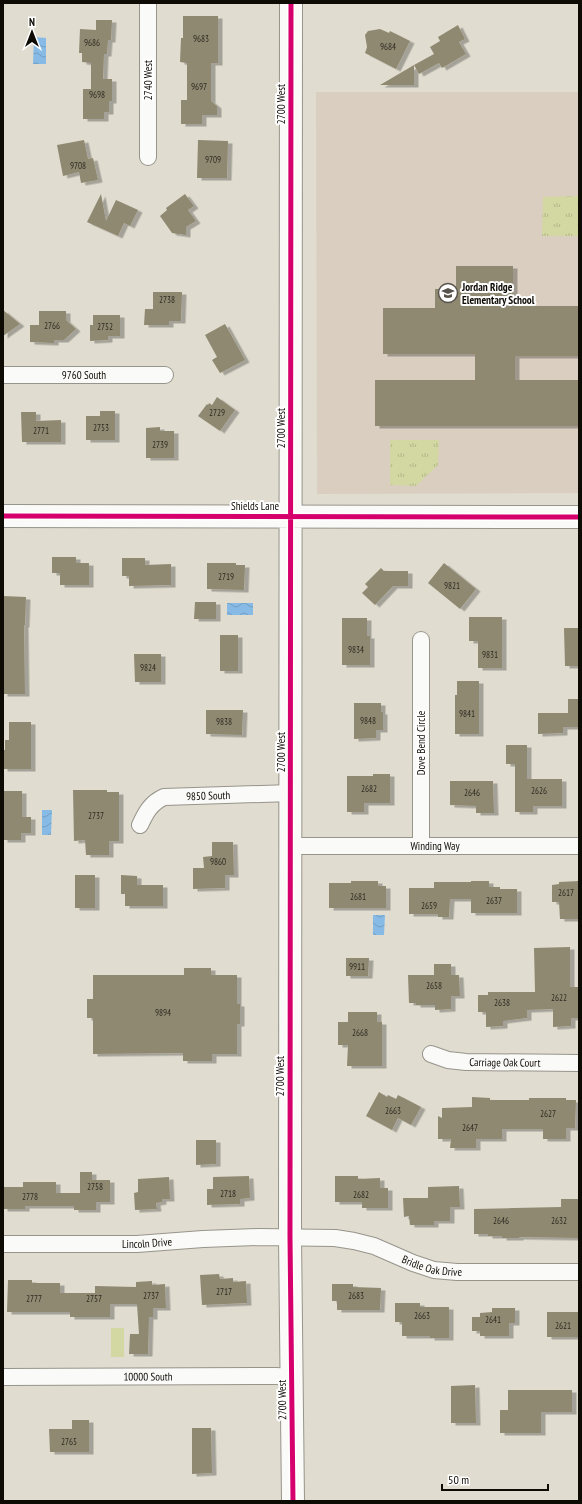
<svg xmlns="http://www.w3.org/2000/svg" width="582" height="1504" font-family="'PT Sans Narrow',sans-serif">
<style>
.education{fill:#dacec0}
.grass{fill:#d3d7a1}
.park{fill:url(#park-tufts)}
.water{fill:url(#water-waves)}
.building{fill:#8f8972;filter:url(#shadow)}
.lines{fill:none;stroke-linecap:round;stroke-linejoin:round}
.minor-casing{stroke:#97948b;stroke-width:18}
.secondary-casing{stroke:#97948b;stroke-width:24}
.minor{stroke:#fafaf8;stroke-width:16}
.secondary{stroke:#fafaf8;stroke-width:22}
.cycleway-casing{stroke:#fff;stroke-width:8}
.cycleway{stroke:#d6006c;stroke-width:5}
.labels{text-anchor:middle;stroke-width:4;stroke-linejoin:round;paint-order:stroke}
.number-label{font-size:9px;fill:#2e2a20}
.street-label{font-size:11px;fill:#0e0b05;stroke:#fff}
.poi-label{font-size:11px;font-weight:bold;fill:#0e0b05;stroke:#fff;text-anchor:start}
</style>
<defs>
<pattern id="park-tufts" width="24" height="20" patternUnits="userSpaceOnUse"><rect width="24" height="20" fill="#d3d7a1"/><path d="M3 7l-1-3M5 7V3M7 7l1-3M15 17l-1-3M17 17v-4M19 17l1-3" fill="none" stroke="#b4b789"/></pattern>
<pattern id="water-waves" width="16" height="10" patternUnits="userSpaceOnUse"><rect width="16" height="10" fill="#87bbe5"/><path d="M0 5q4-4 8 0t8 0" fill="none" stroke="#739fc3"/></pattern>
<filter id="shadow"><feDropShadow dx="4.5" dy="2.5" stdDeviation="0" flood-color="#0004"/></filter>
</defs>
<rect width="100%" height="100%" fill="#e0dccf"/>
<!-- education -->
<path class="education" d="M316 92H579V493L317 494Z"/>
<!-- grass -->
<path class="grass" d="M111 1328H124V1357H111Z"/>
<!-- park -->
<path class="park" d="M579 196V236H542L543 197Z
M390 440H439L438 465 416 486 390 485Z"/>
<!-- water -->
<path class="water" d="M34 37 46 38V64H33Z
M227 603H253V615H227Z
M42 810H52L51 835H42Z
M373 915H385L384 935H373Z"/>
<!-- building -->
<path class="building" d="M183 16H218V63H211V101L217 106V115H202V124H181V100H187V63L180 62 181 38H183Z
M96 20H112L111 40H108L107 54H104L103 79H112V101H109V112H104V119H83V89H91V63L82 62V53H79L80 29 96 30Z
M458 25 465 39 459 42 466 54 442 68 439 63 419 74 414 65 434 54 430 47 440 41 438 37Z
M380 29 389 33 390 31 410 41 396 69 365 53 367 47 365 35 368 31Z
M414 65V85H380Z
M84 140 88 159 93 158 98 180 81 183 79 172 63 176 57 145Z
M198 140 228 141 227 178H197Z
M101 194 106 221 116 200 138 210 130 226 124 223 118 236 87 222Z
M185 194 194 206 188 210 196 221 186 227V235L172 233 160 216 167 210 166 208Z
M456 266H513V306H579V356H515V380H579V426H375V380H475V354H383V308H435V289H456Z
M153 292H182L181 321H169V325H144L145 309H153Z
M3 310 20 324 3 336Z
M39 311H66V320L76 329 64 340H54V343L30 342V325H39Z
M93 315H120V336H108V340L90 341V325H93Z
M225 324 245 360 220 373 212 360 217 357 205 335Z
M217 397 235 410 220 431 198 416 207 404 208 405 209 403 212 405Z
M100 411H115V440H86V416H100Z
M21 412H36V421L61 420V442H22Z
M160 427V431H174V458H146V428Z
M52 557H76V563H89V585H60V573H52Z
M122 558H145V565L171 564V585L129 586V576H122Z
M207 563H236V565H245L244 590 207 589Z
M444 563 476 589 460 609 428 583Z
M381 568 384 571H408V586H393L375 605 362 593 368 587 365 584Z
M3 596 26 597 25 625H24L25 694H3Z
M195 602H216V619H194Z
M469 617H502V668H478V641H469Z
M342 618H367V636H370V665H342Z
M564 628H579V666H565Z
M220 635H238V671H220Z
M134 654H161V682H135Z
M457 681H479V734H455V695H457Z
M568 699H579V727H563V733L538 734V713H568Z
M354 703H381V712H383V730H376V738L354 739Z
M206 710H243L242 735 206 734Z
M9 722H31V769H3V750H5V740H9Z
M506 745H527V779H562V806H533V812H515V764H506Z
M373 774H390V803H364V812H347V776H373Z
M450 781H493L494 813H476V806L450 805Z
M73 790H107V792H119V841H109V855H86L85 840 74 841Z
M3 791H22V817H31V833H21V840H3Z
M212 842H233L234 875H225V888L193 889V868H204L203 857 212 856Z
M75 875H95V908H75Z
M121 875 137 876V885H163V906H125V894H121Z
M351 881H378V886H386V908H329V883H351Z
M471 881H489V887H500V889H517V913H471V899H450L449 917H438V914H409V888H434V882H471Z
M579 881V919H560L559 902H552V885L559 884V882Z
M570 947V987H579V1018H571V1026L553 1027V1009L527 1010V1018L503 1021V1026L486 1027V1012H478V995H488V992H535L534 948Z
M346 958H369L368 976H346Z
M434 964H451V975H459L460 996H451V1009L435 1010V1005H416V1003H409L408 975H434Z
M184 968H211V975H237V1004H240V1024H237V1054H212V1061H183V1053L93 1054V1018H87V999H93V975H184Z
M348 1012H377V1022H382V1066H347L348 1045H338V1022H348Z
M379 1092 387 1097 388 1095 396 1099 398 1095 421 1107 411 1125 398 1118 392 1130 366 1116Z
M472 1097 490 1098V1100H529V1098H566V1100H576L575 1128H566V1139H543V1129H502V1139H476V1148H450L451 1139H438V1116L442 1118V1108L472 1107Z
M196 1140H216V1164L196 1165Z
M80 1172H92V1180H110V1202H96V1210H74V1206H25V1209H3V1187H23V1182H56V1193H80Z
M249 1176 250 1198 240 1199V1204L207 1205V1189H213V1177Z
M335 1176H358V1179L380 1178V1188H388V1208H362V1202H335Z
M169 1177 170 1199H162V1202L156 1203 157 1209 135 1210 134 1193 138 1192V1179Z
M459 1186 460 1207H450V1221H434V1225H410L409 1216 404 1217 403 1198H428V1187Z
M561 1199H579V1238L519 1237V1238H502V1236H488V1234H474V1209L561 1207Z
M219 1274 220 1279 233 1278V1282L246 1281 247 1303 202 1305 200 1275Z
M8 1280H32V1283H60V1293H95V1286L136 1287V1282L152 1281V1285L165 1284 166 1308H153V1317H149L148 1354H129L130 1334H139L137 1304H110V1317H70V1312H7Z
M332 1284H353V1287L381 1288 380 1310H337V1301H332Z
M395 1303H420V1307H449V1338H430V1336H402V1322H395Z
M492 1308H515V1323H509V1336H480V1331H472V1317H480V1313L492 1312Z
M547 1312H579V1337H547Z
M475 1385 476 1423H451V1386Z
M508 1390H572V1412H541V1433H500V1410H508Z
M72 1420H89V1452H50L49 1429H72Z
M192 1428H211L212 1473 192 1474Z"/>
<g class="lines">
<!-- minor casing -->
<g class="minor-casing">
<g id="minor">
<path d="M148 3V157"/>
<path id="s1" d="M3 375H165"/>
<path d="M421 640V846"/>
<path id="s2" d="M140 825C146 812 151 803 164 797L291 793"/>
<path id="s3" d="M291 846H579"/>
<path id="s4" d="M431 1054 448 1060 466 1062 579 1063"/>
<path id="s5" d="M3 1244H137L203 1239 259 1237 335 1238 354 1241 374 1246 413 1263 434 1270 457 1272H579"/>
<path id="s6" d="M3 1377 276 1376 292 1377"/>
</g>
</g>
<!-- secondary casing -->
<g class="secondary-casing">
<path id="secondary" d="M291 3 290 1237 293 1501
M3 516 579 517"/>
</g>
<!-- minor -->
<use href="#minor" class="minor"/>
<!-- secondary -->
<use href="#secondary" class="secondary"/>
<!-- cycleway casing -->
<g class="cycleway-casing">
<path id="cycleway" d="M291 3 290 1237 293 1501
M3 516 579 517"/>
</g>
<!-- cycleway -->
<use href="#cycleway" class="cycleway"/>
</g>
<!-- icons -->
<defs>
<g id="school-ring" transform="scale(1)"><circle r="9.5" fill="#fff" stroke="#58544c" stroke-width="1.5"/><path d="M0-5L7-2L0 1L-7-2ZM-4 1L0 2.5L4 1V4Q0 6-4 4Z" fill="#58544c"/></g>
</defs>
<g fill-rule="evenodd">
<use href="#school-ring" x="448" y="293"/>
</g>
<g class="labels">
<!-- number labels -->
<g class="number-label">
<text x="201" y="42">9683</text>
<text x="92" y="46">9686</text>
<text x="388" y="50">9684</text>
<text x="199" y="90">9697</text>
<text x="97" y="98">9698</text>
<text x="213" y="163">9709</text>
<text x="78" y="169">9708</text>
<text x="167" y="303">2738</text>
<text x="52" y="329">2766</text>
<text x="105" y="330">2752</text>
<text x="217" y="416">2729</text>
<text x="101" y="431">2753</text>
<text x="41" y="434">2771</text>
<text x="160" y="448">2739</text>
<text x="226" y="580">2719</text>
<text x="452" y="589">9821</text>
<text x="356" y="653">9834</text>
<text x="490" y="658">9831</text>
<text x="148" y="671">9824</text>
<text x="467" y="717">9841</text>
<text x="368" y="724">9848</text>
<text x="224" y="725">9838</text>
<text x="369" y="792">2682</text>
<text x="539" y="794">2626</text>
<text x="472" y="796">2646</text>
<text x="96" y="819">2737</text>
<text x="218" y="865">9860</text>
<text x="566" y="896">2617</text>
<text x="358" y="900">2681</text>
<text x="494" y="904">2637</text>
<text x="429" y="909">2659</text>
<text x="357" y="970">9911</text>
<text x="434" y="989">2658</text>
<text x="559" y="1001">2622</text>
<text x="502" y="1006">2638</text>
<text x="163" y="1016">9894</text>
<text x="360" y="1036">2668</text>
<text x="393" y="1114">2663</text>
<text x="548" y="1117">2627</text>
<text x="470" y="1131">2647</text>
<text x="95" y="1190">2758</text>
<text x="228" y="1197">2718</text>
<text x="361" y="1198">2682</text>
<text x="30" y="1200">2778</text>
<text x="501" y="1224">2646</text>
<text x="559" y="1224">2632</text>
<text x="224" y="1295">2717</text>
<text x="151" y="1299">2737</text>
<text x="356" y="1299">2683</text>
<text x="34" y="1302">2777</text>
<text x="94" y="1302">2757</text>
<text x="422" y="1319">2663</text>
<text x="493" y="1323">2641</text>
<text x="563" y="1329">2621</text>
<text x="69" y="1445">2765</text>
</g>
<!-- street labels -->
<g class="street-label">
<text transform="translate(148 80) rotate(-90)" y="4">2740 West</text>
<text transform="translate(281 104) rotate(-90)" y="4">2700 West</text>
<text dy="4" stroke="none"><textPath href="#s1" startOffset="81">9760 South</textPath></text>
<text transform="translate(281 428) rotate(-90)" y="4">2700 West</text>
<text x="255" y="510">Shields Lane</text>
<text transform="translate(421 743) rotate(-90)" y="4">Dove Bend Circle</text>
<text transform="translate(281 752) rotate(-90)" y="4">2700 West</text>
<text dy="4" stroke="none"><textPath href="#s2" startOffset="82">9850 South</textPath></text>
<text dy="4" stroke="none"><textPath href="#s3" startOffset="144">Winding Way</textPath></text>
<text dy="4" stroke="none"><textPath href="#s4" startOffset="75">Carriage Oak Court</textPath></text>
<text transform="translate(280 1076) rotate(-90)" y="4">2700 West</text>
<text dy="4" stroke="none"><textPath href="#s5" startOffset="144">Lincoln Drive</textPath></text>
<text dy="4" stroke="none"><textPath href="#s5" startOffset="434">Bridle Oak Drive</textPath></text>
<text dy="4" stroke="none"><textPath href="#s6" startOffset="145">10000 South</textPath></text>
<text transform="translate(282 1400) rotate(-91)" y="4">2700 West</text>
</g>
<!-- poi labels -->
<g class="poi-label">
<text x="462" y="291">Jordan Ridge<tspan x="462" dy="13">Elementary School</tspan></text>
</g>
</g>
<!-- border -->
<rect width="582" height="1504" fill="none" stroke="#0e0b05" stroke-width="8"/>
<!-- north arrow -->
<g transform="translate(32 32)" stroke="#ffffff" stroke-width="3" paint-order="stroke">
<path d="M0-3L7 15L0 10L-7 15Z" fill="#0e0b05"/>
<text y="-6" font-size="11" font-weight="bold" text-anchor="middle" fill="#0e0b05">N</text>
</g>
<!-- scale -->
<path d="M442 1484v6h106v-6" fill="none" stroke="#0e0b05" stroke-width="2"/>
<text x="448" y="1484" font-size="12" fill="#0e0b05" stroke="#ffffff" stroke-width="3" paint-order="stroke">50 m</text>
</svg>
